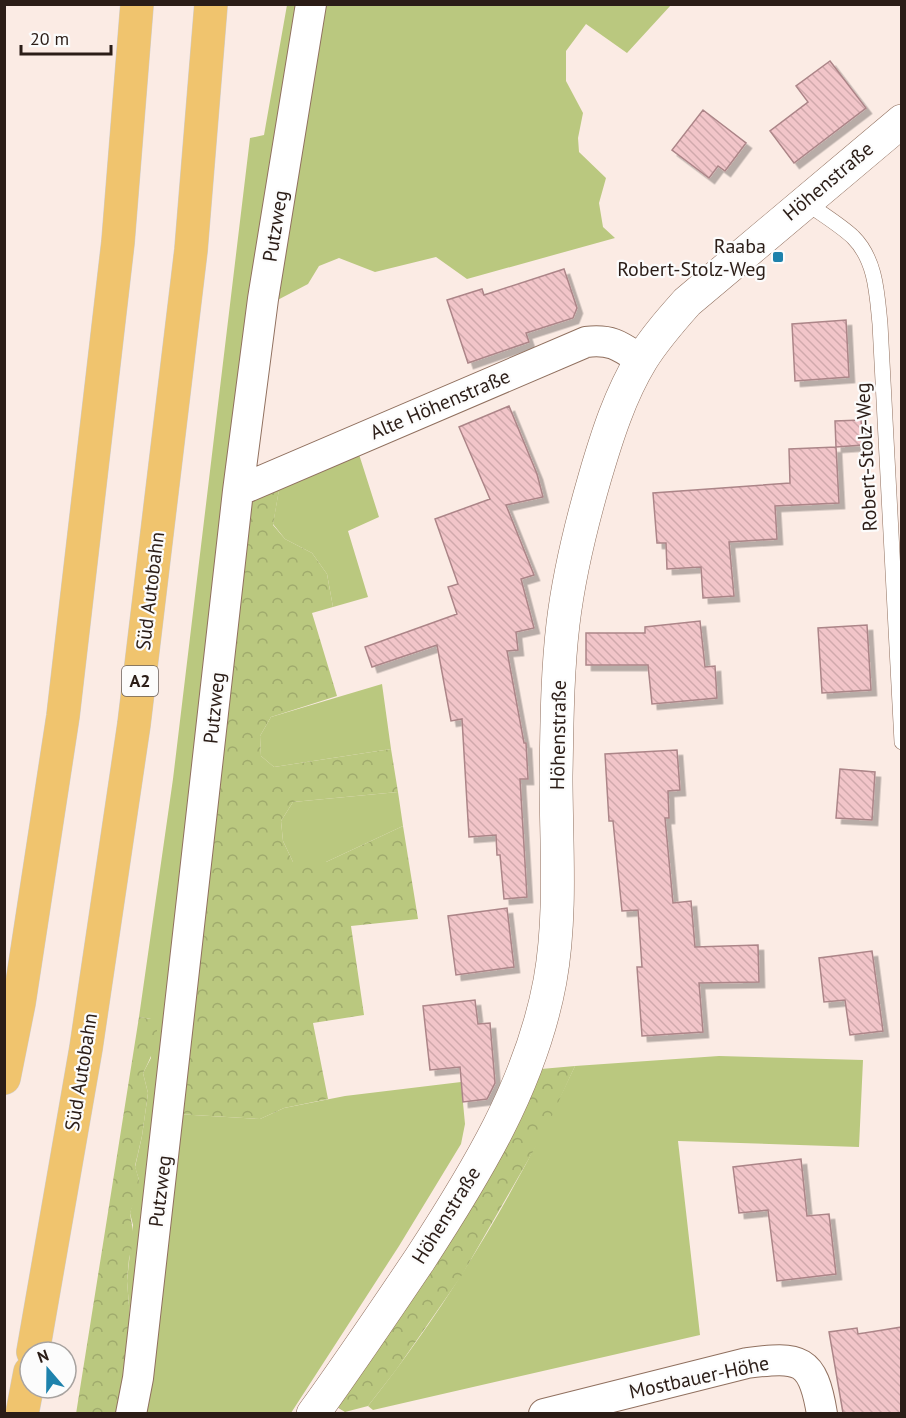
<svg xmlns="http://www.w3.org/2000/svg" width="906" height="1418" font-family="'PT Sans',sans-serif">
<style>
.grass{fill:#bac87f}
.forest{fill:url(#forest-crowns)}
.building{fill:url(#building-back-hatch);stroke:#ac8588;stroke-width:1.5;filter:url(#shadow)}
.lines{fill:none;stroke-linecap:round;stroke-linejoin:round}
.service-casing{stroke:#90705f;stroke-width:16}
.minor-casing{stroke:#90705f;stroke-width:32}
.tertiary-casing{stroke:#90705f;stroke-width:34}
.motorway-casing{stroke:#d0cdcc;stroke-width:34}
.service{stroke:#fff;stroke-width:15}
.minor{stroke:#fff;stroke-width:30}
.tertiary{stroke:#fff;stroke-width:33}
.motorway{stroke:#f0c46e;stroke-width:33}
.poi-dot{fill:#1e82ac;stroke:#fcfcfc;stroke-width:2}
.labels{text-anchor:middle;stroke-width:4.5;stroke-linejoin:round;paint-order:stroke}
.shield{fill:#fcfcfc;stroke:#6a605c;stroke-width:1.5}
.shield-label{font-size:18px;font-weight:bold;fill:#2b1d17}
.street-label{font-size:20px;fill:#2b1d17;stroke:#fcfcfc}
.poi-label{font-size:20px;fill:#2b1d17;stroke:#fcfcfc;text-anchor:end}
</style>
<defs>
<pattern id="forest-crowns" width="20" height="18" patternUnits="userSpaceOnUse" patternTransform="scale(1.5)"><rect width="20" height="18" fill="#bac87f"/><path d="M2 6a3 3 0 1 1 6 0M12 15a3 3 0 1 1 6 0" fill="none" stroke="#a0ab6d"/></pattern>
<pattern id="building-back-hatch" width="6" height="6" patternUnits="userSpaceOnUse" patternTransform="scale(1.5)"><rect width="6" height="6" fill="#f2c5c9"/><path d="M-1 5l2 2M0 0l6 6M5-1l2 2" fill="none" stroke="#d0a9ac"/></pattern>
<filter id="shadow"><feDropShadow dx="5.5" dy="5.5" stdDeviation="0" flood-color="#0004"/></filter>
</defs>
<rect width="100%" height="100%" fill="#fbebe4"/>
<!-- grass -->
<path class="grass" d="M287 5H305L130 1318 127 1281 133 1225 130 1213 139 1180 135 1167 142 1136 148 1093 143 1073 151 1058V1019L139 1017 173 779 250 138 264 135Z
M319 5H671L627 53 586 24 566 51V81L583 113 578 138 579 152 606 178 599 203 603 227 615 238 467 279 436 257 375 272 339 258 319 266 308 284 270 304Z
M357 448 379 517 348 531 368 597 333 607 327 574 312 553 285 539 273 524 281 478Z
M382 684 391 749 274 767 261 756 260 736 271 717Z
M398 792 403 826 326 862H293L283 841 281 821 293 802Z
M719 1056 863 1060 859 1147 678 1141 700 1335 373 1410 368 1406C451 1302 519 1186 575 1066Z
M461 1082 465 1124 461 1144 399 1246 291 1413 140 1414 177 1114 260 1119 284 1108 345 1096Z"/>
<!-- forest -->
<path class="forest" d="M281 478 273 525 285 539 312 553 327 574 333 607 312 613 337 696 271 717 260 736 261 756 274 767 391 749 398 792 293 802 281 821 283 841 293 862H326L403 826 418 919 351 926 364 1015 313 1023 328 1099 284 1108 260 1119 177 1114 247 492Z
M139 1017 151 1019 157 1025C158 1042 151 1058 143 1073L148 1093 142 1136 135 1166 139 1180 138 1191 130 1213 134 1238 129 1259 127 1281 130 1318 123 1413 76 1414Z
M575 1066 546 1129 462 1275 396 1370 368 1406 345 1412 337 1407 541 1069Z"/>
<!-- building -->
<path class="building" d="M830 61 866 108 794 163 770 131 808 102 796 86Z
M703 110 746 143 725 171 718 166 709 178 672 150Z
M564 269 577 308 573 318 526 333 529 342 468 363 447 300 482 289 484 295Z
M846 320 849 377 795 381 792 324Z
M509 406 537 474 543 497 506 505 534 575 521 579 534 628 516 632 518 650 507 651 524 743H526L528 779H520L527 897 504 899 500 855H497L496 835 469 837 462 719 451 721 437 645 372 667 365 647 457 614 448 587 458 584 435 519 490 499 459 427Z
M861 420 863 445 836 447 835 421Z
M836 447 839 503 775 506 777 539 729 542 734 596 703 598 701 567 667 569 666 543H657L653 493 790 483 789 449Z
M700 621 705 667 715 666 717 698 652 704 648 665H586V633H645V627Z
M867 625 871 690 822 693 818 628Z
M677 750 680 790 668 791 669 818H665L673 903 691 901 695 947 758 945 759 982 699 983 703 1032 642 1036 637 967H642L638 910 622 911 613 821H609L605 754Z
M840 769 875 772 872 820 836 818Z
M507 908 514 967 456 975 448 916Z
M872 951 883 1031 850 1035 845 1000 824 1002 819 958Z
M475 1000 478 1024 490 1023 495 1083 487 1099 463 1102 460 1067 430 1070 423 1006Z
M801 1159 807 1216 829 1214 836 1274 777 1281 768 1210 739 1213 733 1167Z
M902 1327V1413H843L829 1332 857 1328 858 1334Z"/>
<g class="lines">
<!-- service casing -->
<g class="service-casing">
<path id="service" d="M804 201C820 213 839 224 853 237 876 260 877 294 880 324L902 742"/>
</g>
<!-- minor casing -->
<g class="minor-casing">
<path id="minor" d="M238 491 586 342C612 339 620 346 641 360
M131 1414 138 1378 238 491 263 299 311 4
M544 1414 747 1363C800 1356 813 1358 822 1414"/>
</g>
<!-- tertiary casing -->
<g class="tertiary-casing">
<path id="tertiary" d="M313 1414C350 1363 385 1311 420 1259 476 1173 531 1084 550 981 562 914 556 843 556 776 557 725 557 675 563 624 569 574 581 525 595 477 607 436 620 395 642 359 655 338 671 320 687 302L902 121"/>
</g>
<!-- motorway casing -->
<g class="motorway-casing">
<path id="motorway" d="M4 1078 19 1003 63 716 118 242 137 4
M33 1352 86 1048 134 724 191 250 211 4
M22 1414 30 1372"/>
</g>
<!-- service -->
<use href="#service" class="service"/>
<!-- minor -->
<use href="#minor" class="minor"/>
<!-- tertiary -->
<use href="#tertiary" class="tertiary"/>
<!-- motorway -->
<use href="#motorway" class="motorway"/>
</g>
<!-- markers -->
<rect class="poi-dot" x="772" y="251" width="12" height="12" rx="3"/>
<g class="labels">
<!-- shield labels -->
<rect class="shield" x="122" y="666" width="36" height="30" rx="4.5"/>
<g class="shield-label">
<text x="140" y="687">A2</text>
</g>
<!-- street labels -->
<g class="street-label">
<text transform="translate(828 181) rotate(-40)" y="7">Höhenstraße</text>
<text transform="translate(275 226) rotate(-81)" y="7">Putzweg</text>
<text transform="translate(440 404) rotate(-23)" y="7">Alte Höhenstraße</text>
<text transform="translate(866 457) rotate(-93)" y="7">Robert-Stolz-Weg</text>
<text transform="translate(150 591) rotate(-83)" y="7">Süd Autobahn</text>
<text transform="translate(214 708) rotate(-84)" y="7">Putzweg</text>
<text transform="translate(558 735) rotate(-89)" y="7">Höhenstraße</text>
<text transform="translate(81 1072) rotate(-81)" y="7">Süd Autobahn</text>
<text transform="translate(160 1191) rotate(-83)" y="7">Putzweg</text>
<text transform="translate(446 1215) rotate(-58)" y="7">Höhenstraße</text>
<text transform="translate(699 1377) rotate(-12)" y="7">Mostbauer-Höhe</text>
</g>
<!-- poi labels -->
<g class="poi-label">
<text x="766" y="253">Raaba<tspan x="766" dy="23">Robert-Stolz-Weg</tspan></text>
</g>
</g>
<!-- border -->
<rect width="906" height="1418" fill="none" stroke="#2b1d17" stroke-width="12"/>
<!-- north arrow -->
<g transform="translate(48 1370) rotate(340)"><circle r="28" fill="#fcfcfc" stroke="#a8a3a0" stroke-width="1.5"/>
<path d="M0-4.5L10 22L0 15L-10 22Z" fill="#1e82ac"/>
<text y="-9" font-size="16" font-weight="bold" text-anchor="middle" fill="#2b1d17">N</text>
</g>
<!-- scale -->
<path d="M21 45v9h90v-9" fill="none" stroke="#2b1d17" stroke-width="3"/>
<text x="30" y="45" font-size="18" fill="#2b1d17" stroke="#fcfcfc" stroke-width="4.5" paint-order="stroke">20 m</text>
</svg>
